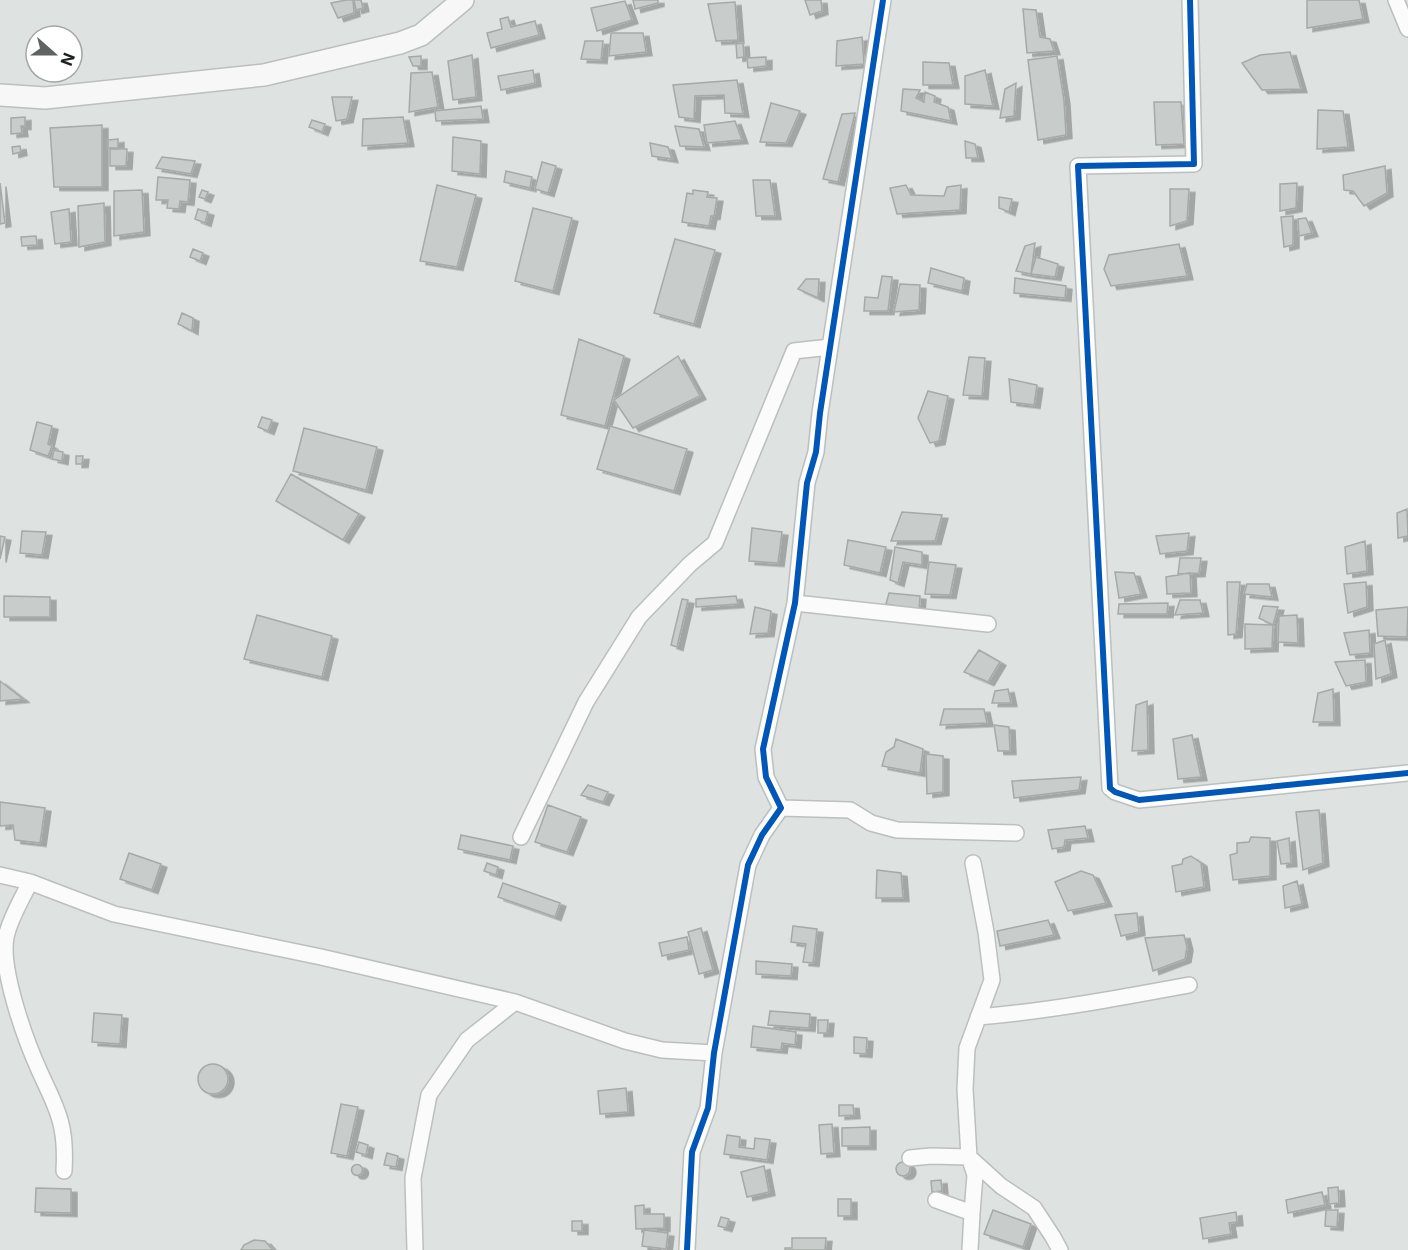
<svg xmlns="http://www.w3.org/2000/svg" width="1408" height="1250" font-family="Inter,sans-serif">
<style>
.building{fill:#c8ccca;stroke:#a5aaa8;stroke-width:1.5;filter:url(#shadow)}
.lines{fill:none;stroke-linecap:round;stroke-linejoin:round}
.street-casing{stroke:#bbbfbe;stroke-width:18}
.secondary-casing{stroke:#bbbfbe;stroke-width:24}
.street{stroke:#fafbfa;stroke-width:15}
.secondary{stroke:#f7f7f7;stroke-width:21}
.cycleway-casing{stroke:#fff;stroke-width:10}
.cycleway{stroke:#0057b8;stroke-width:6}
</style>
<defs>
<filter id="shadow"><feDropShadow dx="6" dy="3.5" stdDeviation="0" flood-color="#0004"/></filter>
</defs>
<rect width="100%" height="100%" fill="#dee3e1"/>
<!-- building -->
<path class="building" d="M346 0H353L354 13 338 18 331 3Z
M354 0H361L363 8 356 10Z
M633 0H658V3L635 9Z
M805 0H821L822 11 810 15Z
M1307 0H1359L1363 19 1307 28Z
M625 1 632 20 597 31 591 8Z
M735 2 738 40 716 41 708 4Z
M1023 9 1036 10 1040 37 1050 39 1054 51 1027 53Z
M508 17 511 27 535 21 539 35 491 48 487 33 502 29 500 19Z
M611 33H643L646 52 609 56Z
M862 37 864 64 836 66 837 41Z
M585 41H603L601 60 581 59Z
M743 43 744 57 737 58 736 44Z
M1290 52 1301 89 1262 90 1242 63 1260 55Z
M472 55 476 97 453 100 448 61Z
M421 56V66H413L409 57Z
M1057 56 1064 101 1066 135 1038 140 1028 60Z
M766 57V66L748 68 747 58Z
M923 62 949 63 953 85H923Z
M533 70 535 83 501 90 498 76Z
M985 70 993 106 965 104V76Z
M432 72 438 107 409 112 411 73Z
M737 80 743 114 725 113 724 95 695 96 694 119 679 117 673 85Z
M1016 83 1014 116 1000 118 1005 89Z
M903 89 920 90 916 98 924 102 925 92 935 96 934 102 948 107 951 121 901 111Z
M332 97H352L347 119 336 121Z
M1154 102H1181L1184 144 1156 145Z
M771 103 800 111 786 143 760 142Z
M481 106 483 119 436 121 435 111Z
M1318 110 1343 111 1348 147 1317 149Z
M855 113 838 182 823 179 842 114Z
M25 117V126H21L22 133 11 134V118Z
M403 117 408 143 362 146 363 119Z
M312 120 325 124 322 132 309 127Z
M735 121 742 140 707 143 704 125Z
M102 125V187H54L50 128Z
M675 126 699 129 704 147 680 146Z
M453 137 481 141 480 174 452 171Z
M118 139V148H108V140Z
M965 141 975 144 978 158H966Z
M650 143 668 147 672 159 652 156Z
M20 146 21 152 13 154 12 147Z
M110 149H127L126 166H110Z
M162 157 195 161 191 174 156 168Z
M542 162 556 166 548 193 535 189Z
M1385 166 1387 193 1364 206 1353 191 1344 190 1343 175Z
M506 171 532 177 530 188 504 182Z
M158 177 190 180 188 202 180 201 179 209 167 208 168 200H156Z
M753 180H770L775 216H756Z
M0 183 5 223 0 224Z
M1297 183 1296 208 1280 211V184Z
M437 185 476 195 457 267 420 261Z
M906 185 911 195 944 196 947 187 961 185 960 210 897 214 890 188Z
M1170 189H1189L1187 221 1170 226Z
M142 190 144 232 114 236V191Z
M202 190 208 192 205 199 199 197Z
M693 190 708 192 707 197 717 198 714 216H711L709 226 682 222 687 193 693 194Z
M999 197 1012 199 1009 212 999 208Z
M104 203 105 242 79 247 78 206Z
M533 208 572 218 553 291 515 281Z
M69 209 71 242 55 244 51 212Z
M198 209 208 212 205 223 195 219Z
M1293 216V245L1284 247 1281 217Z
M1306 218 1312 233 1299 236 1298 219Z
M36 236 37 245 22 246 21 237Z
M675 239 715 250 694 324 654 313Z
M1035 243 1031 274 1016 271 1025 246Z
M1179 244 1187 276 1111 286 1104 269 1109 255Z
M193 249 203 253 200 261 190 257Z
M1036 257 1058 264 1055 277 1031 274Z
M931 268 964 278 962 291 928 283Z
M882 276 892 277 888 311H864L865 297 878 298Z
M1015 278 1066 286 1065 298 1014 293Z
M806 279H819L818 298 798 289Z
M900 284 920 285 919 310 894 312Z
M182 313 193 318 192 331 178 324Z
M579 339 624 356 605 426 561 415Z
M678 356 700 396 633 428 614 400Z
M969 357 985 358 982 396 963 395Z
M1009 379 1037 385 1034 405 1011 402Z
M928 391 948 396 939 441 930 443 918 418Z
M262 417 272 420 268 431 258 427Z
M37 422 52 426 48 444 52 446 48 456 30 450Z
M610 426 687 449 674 491 597 469Z
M304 428 377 447 366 490 293 471Z
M54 450 63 452 62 461 52 459Z
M76 456H83L82 464H76Z
M291 474 359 514 343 540 276 501Z
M1407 509 1408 536 1398 538 1397 513Z
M902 512 942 515 935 541H891Z
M752 528 782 532 778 563 749 561Z
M22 531 46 532 42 555 20 553Z
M1189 533 1187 551 1160 554 1156 536Z
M0 536 5 537 0 559Z
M848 540 886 547 880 573 844 565Z
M1365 541 1367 571 1347 574 1345 547Z
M895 547 922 552V565L903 562 898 583 890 580Z
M1180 558H1201L1199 573 1178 574Z
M929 562 956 565 950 595 925 594Z
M1115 572 1134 573 1141 594 1119 598Z
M1190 573 1191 593 1167 594 1166 577Z
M1227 582H1240L1236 634 1228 635Z
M1366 582 1367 607 1348 613 1344 584Z
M1247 584H1269L1272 597 1244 594Z
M889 593 920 596 919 610 886 604Z
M4 596 50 597V617H4Z
M736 596 738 604 696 607V599Z
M682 599 688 600 677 647 671 645Z
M1180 600H1200L1203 613 1175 615Z
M1168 603 1167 614H1118L1119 604Z
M1263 606 1278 607 1273 625 1259 618Z
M755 607 771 611 768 633 750 634Z
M1408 607 1407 637 1378 636 1376 610Z
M257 615 332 636 322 677 244 659Z
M1297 615 1298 643 1278 642 1279 616Z
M1245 624 1273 625 1272 648 1245 649Z
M1369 630 1370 653 1350 655 1344 633Z
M1385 640 1391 674 1376 679 1374 644Z
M979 650 1000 662 988 682 964 672Z
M1365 660 1366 682 1346 686 1335 662Z
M0 681 23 699 0 701Z
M1008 689 1011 703H992L995 691Z
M1333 689 1334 722H1313L1318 693Z
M1147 701 1148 750 1132 751 1136 705Z
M944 709H984L987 723 940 725Z
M994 725 1009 727 1010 751H998Z
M1192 735 1201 777 1178 779 1173 739Z
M896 739 923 749 920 773 882 766 886 752 894 747Z
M926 754 943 756V792L927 794Z
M1081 777 1079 790 1014 798 1012 781Z
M588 785 608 792 603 802 581 795Z
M0 802 45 808 40 843 15 840 13 825 0 826Z
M548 805 581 817 567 852 535 842Z
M1319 810 1323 863 1303 870 1296 812Z
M1085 826 1088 838 1065 840 1064 847 1052 849 1048 830Z
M461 835 513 846 510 860 458 849Z
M1251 837 1270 838V876L1233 880 1230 855 1237 853V843L1249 842Z
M1289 838 1291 863 1281 864 1277 841Z
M129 853 161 864 152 890 120 879Z
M1191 856 1201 863 1204 887 1176 892 1172 866 1182 864 1183 859Z
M487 863 498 867 496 875 484 871Z
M877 870 901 873 903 898H876Z
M1081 871 1093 875 1106 903 1068 911 1055 882Z
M1297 881 1302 904 1285 908 1283 886Z
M503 883 560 903 555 917 498 897Z
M1137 913 1139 932 1121 936 1115 915Z
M1048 920 1054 935 1000 946 997 931Z
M793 926 817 929 813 963 803 962 806 944 791 942Z
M701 928 713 970 699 974 688 932Z
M1184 935 1187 947 1185 959 1153 971 1145 938Z
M687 937 689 950 662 956 659 943Z
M756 961 792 964 791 976 756 974Z
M770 1011 810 1014 809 1028 768 1025Z
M94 1013 122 1015 120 1044 92 1042Z
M818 1020H828L827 1033H818Z
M753 1026 796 1032 795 1045 782 1043 781 1050 751 1047Z
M854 1037 867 1038 866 1054 854 1053Z
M198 1079a15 15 0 1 1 30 0a15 15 0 1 1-30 0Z
M626 1088 628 1112 600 1114 598 1091Z
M341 1104 358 1107 347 1156 331 1153Z
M839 1105H853L854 1115 839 1116Z
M832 1124 834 1153 821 1154 819 1125Z
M870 1127V1146H842V1128Z
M727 1135 740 1137 739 1147 754 1149 755 1138 770 1140 767 1160 724 1154Z
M359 1142 368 1145 366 1155 356 1152Z
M387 1153 398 1156 396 1167 384 1165Z
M896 1169a7 7 0 1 1 14 0a7 7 0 1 1-14 0Z
M351.5 1170a5.5 5.5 0 1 1 11 0a5.5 5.5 0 1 1-11 0Z
M764 1166 769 1192 747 1197 741 1172Z
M941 1180 942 1191 932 1192 931 1181Z
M1338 1187 1339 1203 1329 1204 1328 1188Z
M36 1188 71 1189V1213L35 1212Z
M1322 1192 1325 1205 1288 1213 1286 1200Z
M838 1199H851V1216H838Z
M644 1205V1214H664V1228L636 1229 635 1206Z
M993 1210 1031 1224 1023 1247 984 1234Z
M1326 1210H1338L1337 1227 1325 1226Z
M1236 1212 1237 1222 1229 1223 1231 1234 1203 1239 1200 1218Z
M721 1217 729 1219 726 1228 718 1226Z
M572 1221H582V1231H572Z
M644 1230 668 1233 666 1249 642 1246Z
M792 1238H826L825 1250H785V1248H792Z
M254 1240 265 1241 273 1250H241L244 1245Z"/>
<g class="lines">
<!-- street casing -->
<g class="street-casing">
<path id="street" d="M1190 0 1194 164 1078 166 1110 788 1115 792 1139 800 1408 773
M1396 0 1408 29
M795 603 988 624
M781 808 850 810 871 823 897 830 1016 833
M521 837 586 702 639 617 690 564 715 543 794 351 830 347
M0 875 30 882 114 914 321 957 515 1002 625 1041 662 1050 714 1053
M30 882C22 899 10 918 6 937 0 969 25 1039 39 1070 46 1086 55 1102 60 1120 65 1137 65 1154 64 1171
M978 1017C1049 1011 1119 998 1189 985
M910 1158 931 1156 969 1157 1001 1186 1034 1208 1053 1237 1060 1250
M936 1200 972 1213 970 1250
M972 1213 975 1175 969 1157 965 1089 967 1048 992 980 986 932 973 863
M415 1250 413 1178 429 1095 467 1040 515 1002
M687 1250 692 1152 708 1108 714 1053 748 865 762 835 781 808 766 777 763 749 795 603 807 483 816 452 820 413 883 0"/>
</g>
<!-- secondary casing -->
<g class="secondary-casing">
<path id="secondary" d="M0 95 45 98 264 75 400 43 421 35 463 0"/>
</g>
<!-- street -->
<use href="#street" class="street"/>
<!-- secondary -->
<use href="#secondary" class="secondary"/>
<!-- cycleway casing -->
<g class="cycleway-casing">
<path id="cycleway" d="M1190 0 1194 164 1078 166 1110 788 1115 792 1139 800 1408 773
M687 1250 692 1152 708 1108 714 1053 748 865 762 835 781 808 766 777 763 749 795 603 807 483 816 452 820 413 883 0"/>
</g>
<!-- cycleway -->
<use href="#cycleway" class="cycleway"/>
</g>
<!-- north arrow -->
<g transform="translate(54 54) rotate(111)"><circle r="28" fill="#ffffff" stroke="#a4a5a5" stroke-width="1.5"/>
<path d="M0-4.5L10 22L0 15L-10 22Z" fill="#5f6462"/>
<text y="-9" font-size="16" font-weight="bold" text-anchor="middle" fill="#1b1f1d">N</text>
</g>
</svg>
